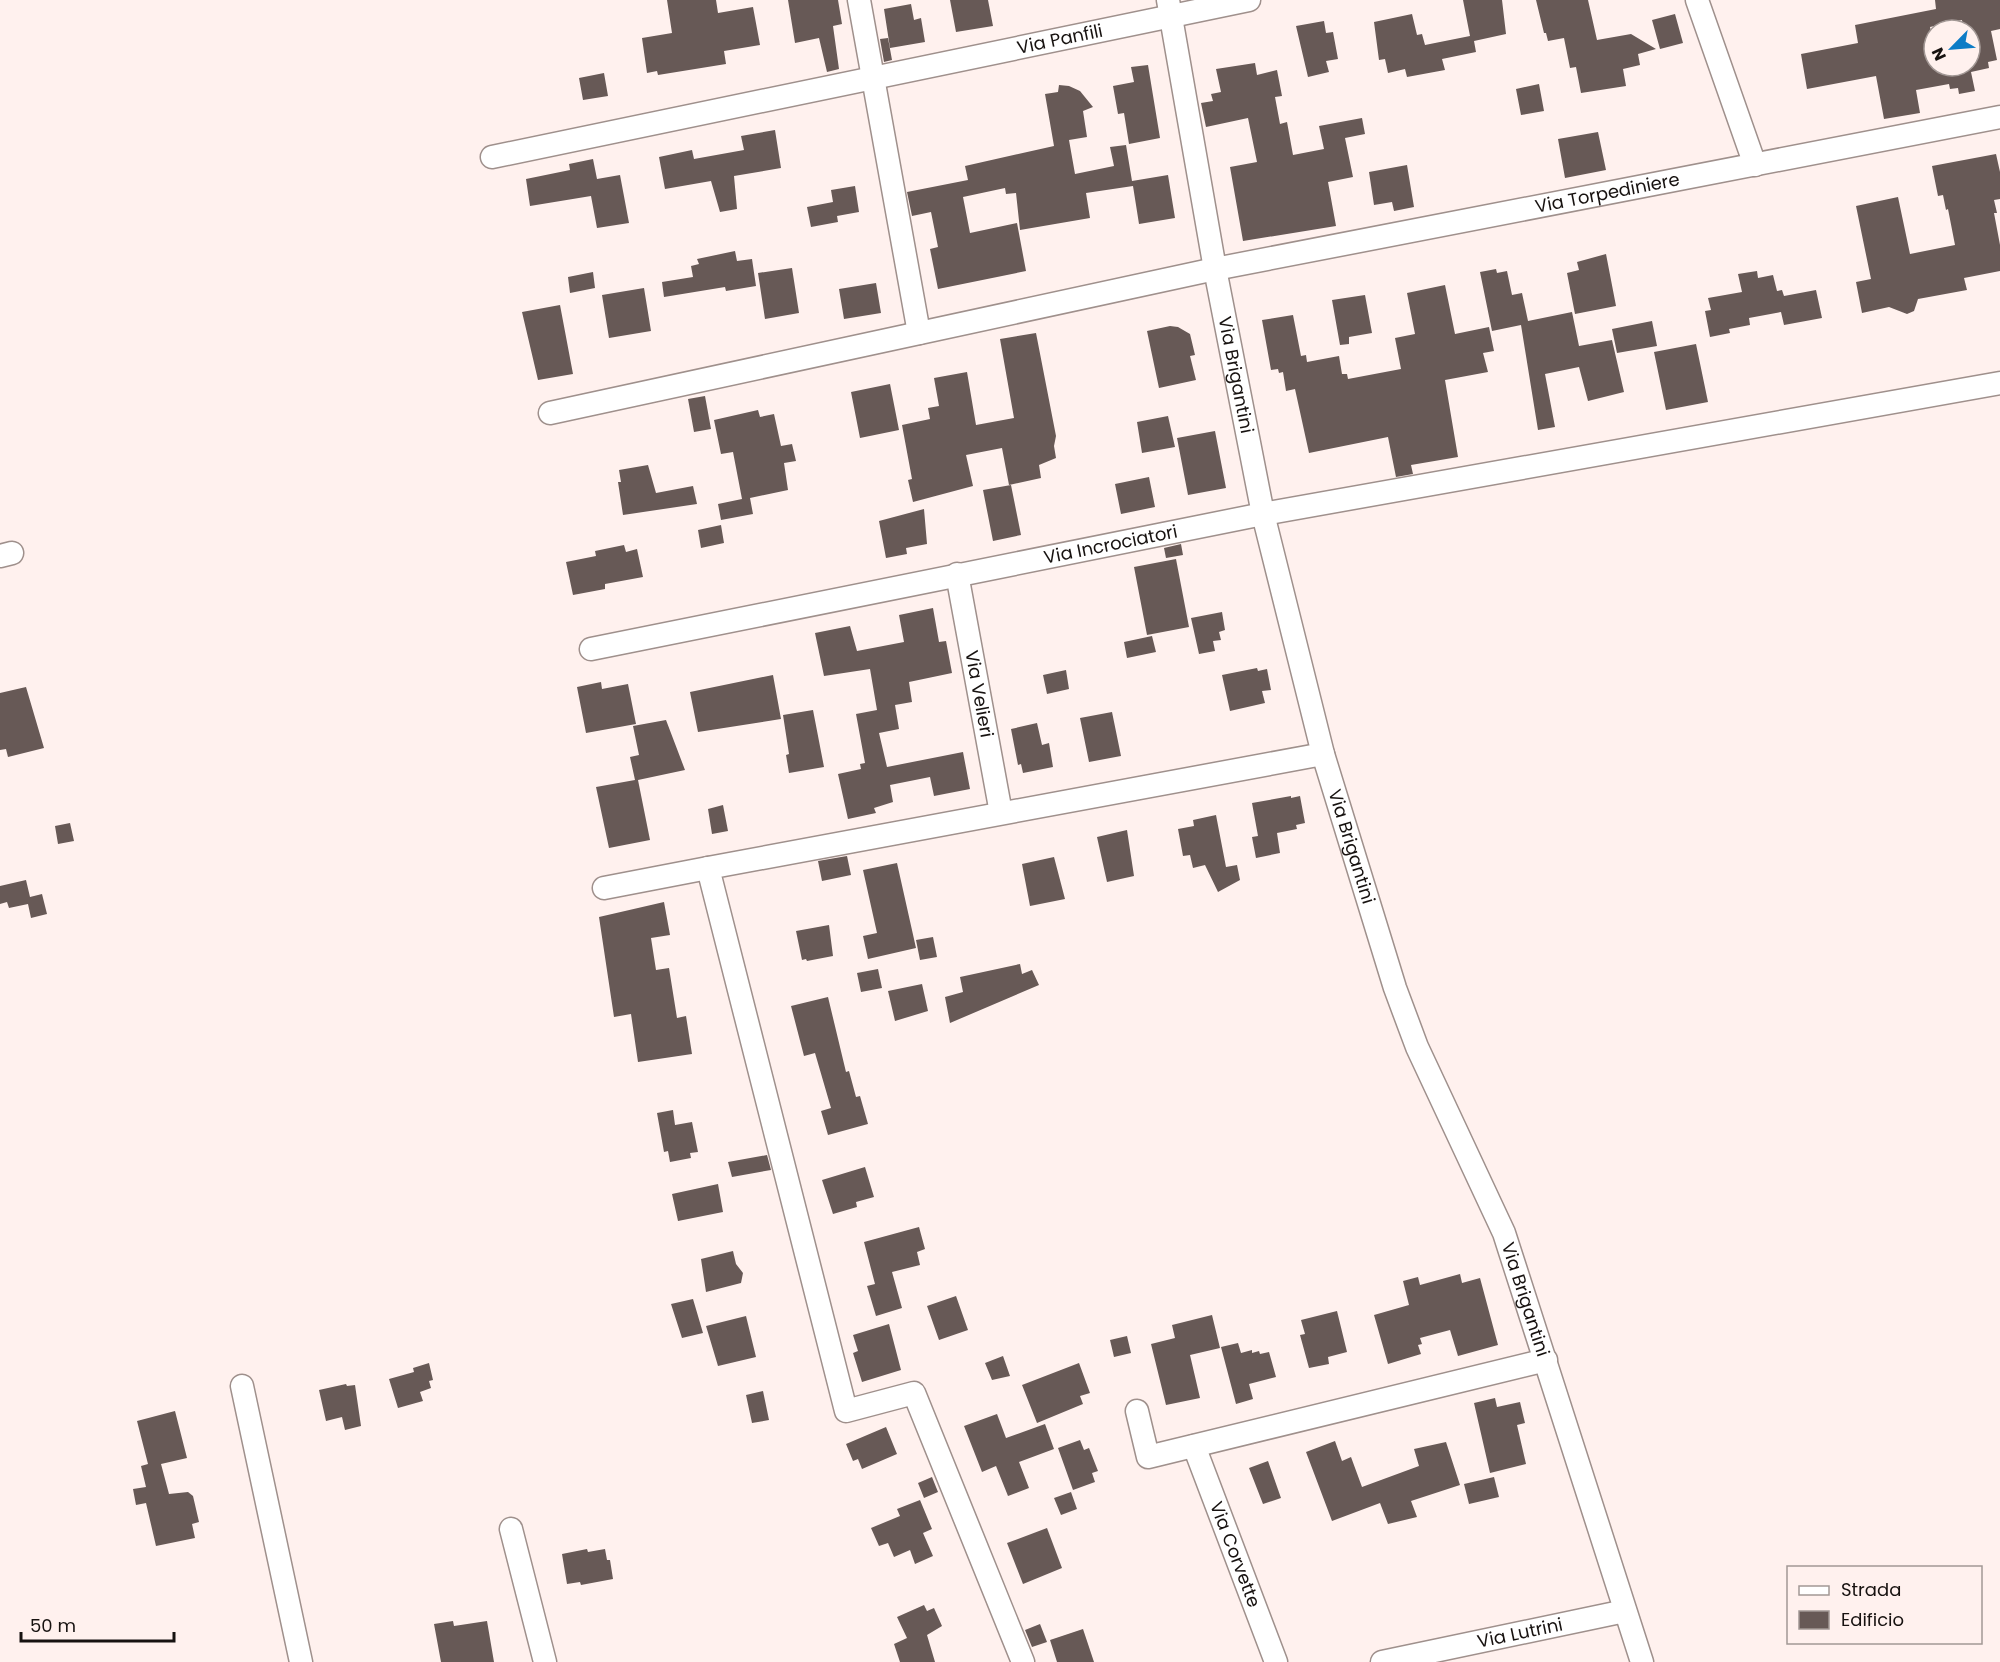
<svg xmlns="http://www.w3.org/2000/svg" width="2000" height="1662" font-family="Poppins,sans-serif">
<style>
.building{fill:#675956;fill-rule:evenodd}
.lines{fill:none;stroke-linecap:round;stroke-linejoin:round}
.minor-casing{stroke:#9f908c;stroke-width:25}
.minor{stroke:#fff;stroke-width:22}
.labels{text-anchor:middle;stroke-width:6;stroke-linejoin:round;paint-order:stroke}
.street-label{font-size:18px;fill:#171210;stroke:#fff1ee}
</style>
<rect width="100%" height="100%" fill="#fff1ee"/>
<!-- building -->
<path class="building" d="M667 0H716L718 13 753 7 760 45 724 51 726 64 658 75 657 71 647 73 642 38 672 33Z
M788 0H838L842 24 833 26 839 69 827 72 819 38 795 43Z
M950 0H988L993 26 956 32Z
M1463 0H1502L1506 34 1474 41 1476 52 1442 59 1445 70 1407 77 1405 69 1388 73 1385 59 1379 60 1374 22 1412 14 1417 35 1422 34 1425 45 1470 36Z
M1536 0H1588L1597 40 1631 34 1656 49 1638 54 1640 65 1623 69 1626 86 1581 93 1576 67 1570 68 1564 38 1548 41 1546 33H1544Z
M1935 0H2000V29L1991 31 1997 60 1988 62 1989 68 1971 72 1975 91 1959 94 1958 88 1950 89 1949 84 1916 90 1920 113 1884 119 1876 76 1807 89 1801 54 1858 43 1855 25 1936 9ZM1962 20 1963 30H1970V66H1934V45L1930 27Z
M911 4 914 20 921 18 925 42 890 48 884 9Z
M1675 14 1683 43 1660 49 1652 20Z
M1324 21 1326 33 1333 32 1338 59 1326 61 1329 72 1308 77 1296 26Z
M888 38 892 60 884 62 880 39Z
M1255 63 1257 75 1277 70 1282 96 1275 97 1280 124 1287 122 1293 155 1324 149 1319 126 1362 118 1365 134 1345 138 1353 177 1328 182 1336 226 1243 241 1230 167 1257 162 1248 118 1206 127 1201 103 1213 101 1211 94 1221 92 1216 69Z
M1148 65 1160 138 1129 144 1124 113 1118 114 1113 86 1134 82 1131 67Z
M604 73 608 96 583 100 579 78Z
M1539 84 1544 111 1521 115 1516 89Z
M1059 85 1069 86 1080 91 1093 107 1083 111 1087 137 1069 140 1075 174 1114 166 1110 147 1126 145 1132 181 1168 175 1175 218 1139 224 1133 186 1086 193 1090 218 1020 230 1016 193 1006 194 1005 188 963 197 970 233 1017 223 1026 271 938 289 930 249 938 247 931 212 912 216 907 192 968 180 965 166 1054 146 1045 94 1058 92Z
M775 130 781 168 734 176 737 209 720 212 711 181 665 189 659 157 692 150 694 159 744 150 741 136Z
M1598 132 1606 170 1565 178 1558 139Z
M1996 154 2000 172V199L1994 200 1997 213H1994L2000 245V271L1964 278 1967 290 1918 299 1914 311 1907 314 1889 307 1862 313 1856 282 1871 279 1856 206 1898 197 1910 254 1955 245 1948 209 1946 210 1943 195 1938 196 1932 166Z
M593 159 597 179 620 175 629 223 597 228 591 196 530 206 526 179 570 170 569 164Z
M1407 165 1414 207 1394 211 1392 202 1374 205 1369 172Z
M855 186 859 212 837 216 838 222 811 227 807 207 833 202 831 190Z
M735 251 737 261 752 259 756 286 726 291 725 287 664 297 662 282 693 277 691 266 699 264 697 259Z
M1606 254 1616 306 1575 314 1567 273 1579 270 1577 262Z
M792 268 799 313 765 319 758 273Z
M1496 269 1497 273 1507 271 1512 295 1522 293 1528 321 1572 312 1579 346 1612 340 1624 392 1588 401 1579 367 1545 374 1555 427 1538 430 1521 325 1492 331 1480 272Z
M1757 271 1758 278 1773 275 1777 291 1782 290 1784 296 1816 290 1822 318 1784 325 1781 312 1749 318 1750 325 1729 329 1730 333 1710 337 1705 311 1711 310 1708 298 1742 292 1738 274Z
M593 272 595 288 570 293 568 277Z
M876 283 881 313 844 319 839 289Z
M1445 285 1455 334 1489 327 1494 351 1483 353 1488 372 1445 380 1458 457 1411 465 1413 474 1396 477 1388 437 1309 453 1295 389 1286 391 1283 372 1279 373 1278 369 1271 370 1262 320 1293 315 1301 356 1306 355 1307 362 1339 356 1342 374H1347L1348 379 1401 369 1395 338 1415 334 1407 293Z
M644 288 651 331 609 338 602 295Z
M1365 295 1372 333 1349 337V344L1340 345 1332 300Z
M560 305 573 374 538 380 522 312Z
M1652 321 1657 346 1617 353 1612 329Z
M1170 326 1178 327 1190 334 1195 355 1190 356 1196 380 1159 388 1147 331Z
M1036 333 1056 436 1054 446 1056 458 1039 465 1041 478 1009 485 1002 448 966 455 973 486 913 502 908 480 912 479 902 425 930 419 928 408 939 406 934 378 967 372 976 425 1014 418 1000 339Z
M1696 344 1708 402 1666 410 1654 352Z
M890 384 899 430 860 438 851 392Z
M705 396 711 429 694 432 688 399Z
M758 410 760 417 774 414 781 446 792 444 796 461 784 463 788 490 750 498 753 514 721 520 718 504 742 499 733 452 721 454 714 420Z
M1168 416 1175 447 1142 453 1137 422Z
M1215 431 1226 488 1188 495 1177 438Z
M648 465 656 493 693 486 697 504 623 515 618 482H621L619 470Z
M1149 477 1155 507 1121 514 1115 484Z
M1011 485 1021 535 993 541 983 490Z
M924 509 927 544 906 548 907 554 886 558 879 521Z
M721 525 724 543 701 548 698 530Z
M1181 544 1183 555 1166 558 1164 548Z
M624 545 626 552 637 549 643 577 605 584V589L573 595 566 562 596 556 595 551Z
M1176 559 1189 627 1147 635 1134 567Z
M933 608 939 642 946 641 952 673 909 682 912 702 895 705 899 729 879 733 887 767 963 752 970 789 934 796 930 777 890 785 893 802 874 808 876 813 848 819 838 774 861 769 860 764 865 763 856 714 877 710 870 669 824 676 815 633 850 626 857 651 904 642 899 615Z
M1222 612 1225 630 1219 632 1221 640 1213 641 1215 651 1199 654 1191 618Z
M1152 636 1156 652 1127 658 1124 642Z
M1257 668 1258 671 1267 669 1271 690 1262 691 1265 703 1230 711 1222 675Z
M1066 670 1069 689 1047 694 1043 675Z
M773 675 781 719 698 732 690 692Z
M601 682 602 689 628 684 636 724 586 733 577 687Z
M26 687 44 748 8 757 6 749 0 750V693Z
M813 710 824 767 789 773 786 755 789 754 783 715Z
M1112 712 1121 756 1089 762 1080 718Z
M666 720 685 770 638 780 650 840 609 848 596 787 635 780 630 757 639 755 633 726Z
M1037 723 1042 745 1049 743 1053 767 1023 773 1021 764 1018 765 1011 729Z
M1291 796V798L1300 796 1305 823 1296 825 1297 829 1277 833 1280 853 1256 858 1252 837 1258 836 1252 803Z
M723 805 728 831 712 834 708 809Z
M1216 815 1226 867 1237 865 1240 880 1218 892 1205 865 1193 868 1190 855 1183 856 1178 829 1194 826 1193 820Z
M70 823 74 841 58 844 55 826Z
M1127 830 1134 876 1107 882 1097 837Z
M847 856 851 875 822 881 818 861Z
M1054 857 1065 899 1030 906 1022 864Z
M897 863 916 948 868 959 863 936 877 933 863 870Z
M26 880 30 897 42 894 47 914 31 918 28 904 9 908 7 902 0 904V886Z
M664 902 670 935 651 938 656 970 669 968 677 1018 686 1016 692 1054 638 1062 631 1014 614 1017 599 917Z
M829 925 833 956 807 961 806 959 802 960 796 931Z
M933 937 937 957 920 960 916 940Z
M1020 964 1022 974 1032 970 1039 985 950 1023 945 997 963 992 960 977Z
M878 969 882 988 861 992 857 973Z
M922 984 928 1011 895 1021 888 991Z
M828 997 846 1072 849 1071 856 1097 860 1096 868 1124 828 1135 821 1111 831 1108 815 1053 804 1056 791 1006Z
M673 1110 675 1125 692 1122 698 1152 690 1153 691 1158 670 1162 668 1151 664 1152 657 1113Z
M767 1155 771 1170 732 1177 728 1162Z
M865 1167 874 1197 856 1202 857 1207 833 1214 822 1180Z
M718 1184 723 1212 678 1221 672 1194Z
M919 1227 925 1249 917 1252 920 1265 892 1272 902 1308 876 1316 867 1286 875 1284 864 1242Z
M733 1251 736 1264 743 1273 741 1283 706 1292 701 1259Z
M1460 1274 1462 1283 1480 1278 1498 1345 1458 1356 1450 1330 1420 1338 1422 1344 1418 1345 1421 1354 1388 1364 1374 1315 1409 1305 1403 1281 1418 1277 1420 1285Z
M956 1296 968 1330 939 1340 927 1306Z
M693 1299 703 1333 682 1338 671 1304Z
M1337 1311 1347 1352 1328 1357 1329 1364 1309 1368 1300 1335 1305 1334 1301 1320Z
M1212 1315 1220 1348 1190 1355 1200 1398 1166 1405 1151 1344 1175 1338 1172 1325Z
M746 1316 756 1357 718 1366 706 1326Z
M889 1324 901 1370 862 1382 853 1353 858 1351 853 1335Z
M1127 1336 1131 1353 1114 1357 1110 1340Z
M1238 1343 1241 1353 1252 1350V1353L1259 1351 1260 1354 1269 1352 1276 1377 1249 1384 1253 1399 1236 1404 1221 1347Z
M1003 1356 1010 1376 992 1380 985 1363Z
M429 1363 433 1380 429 1381 431 1388 420 1392 423 1401 398 1408 389 1379 414 1372 413 1368Z
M1079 1363 1090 1393 1080 1396 1083 1404 1037 1423 1022 1385Z
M346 1384 347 1386 355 1385 361 1426 345 1430 342 1417 326 1421 319 1390Z
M763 1391 769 1420 752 1423 746 1395Z
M1495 1398 1497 1407 1520 1402 1525 1423 1517 1425 1526 1464 1490 1473 1474 1403Z
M175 1411 187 1458 161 1464 169 1494 188 1492 193 1496 199 1522 192 1524 195 1538 156 1546 146 1503 136 1505 133 1489 146 1487 141 1466 148 1464 137 1421Z
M997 1414 1006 1438 1045 1424 1054 1449 1019 1462 1029 1488 1008 1496 996 1466 982 1472 964 1426Z
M886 1427 897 1454 862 1469 858 1459 853 1461 846 1444Z
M1080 1440 1084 1450 1089 1448 1098 1471 1092 1473 1095 1482 1073 1490 1058 1448Z
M1335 1441 1342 1461 1351 1457 1362 1487 1419 1466 1414 1449 1446 1442 1460 1485 1411 1501 1417 1517 1388 1524 1380 1503 1332 1521 1306 1452Z
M1268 1461 1281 1498 1263 1504 1249 1468Z
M932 1477 938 1492 924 1498 918 1483Z
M1494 1477 1499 1497 1469 1504 1464 1484Z
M1071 1492 1077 1509 1061 1515 1054 1498Z
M920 1500 932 1529 923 1533 933 1556 915 1564 910 1550 894 1557 888 1543 879 1546 871 1528 900 1516 897 1509Z
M1047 1528 1062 1568 1023 1584 1007 1543Z
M587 1549 588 1552 605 1549 607 1560H610L613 1579 581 1585 580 1582 567 1584 562 1554Z
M924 1605 927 1611 934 1608 942 1626 927 1635 935 1662H900L894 1644 907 1638 897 1617Z
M453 1621 454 1626 487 1621 494 1662H441L434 1624Z
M1040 1624 1047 1642 1032 1647 1025 1630Z
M1083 1629 1094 1662H1057L1050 1640Z"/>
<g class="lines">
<!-- minor casing -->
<g class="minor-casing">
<g id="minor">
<path d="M859 0 919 333"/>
<path id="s1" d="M1168 0 1215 269 1263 514 1323 754 1395 988 1417 1047 1504 1233 1642 1662"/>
<path d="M1697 0 1755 165"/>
<path id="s2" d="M492 157 1249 0"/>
<path id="s3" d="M550 413 1215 269 2000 117"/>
<path d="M0 556 12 553"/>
<path id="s4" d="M957 574 1001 813"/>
<path id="s5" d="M591 649 1263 514 2000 383"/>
<path d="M604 888 708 868"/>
<path d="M242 1386 301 1662"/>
<path d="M1137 1411 1148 1457 1546 1360"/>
<path id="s6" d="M1194 1446 1276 1662"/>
<path d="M511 1529 545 1662"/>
<path d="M1023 1662 914 1393 846 1411 708 868 1323 754"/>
<path id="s7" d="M1382 1662 1625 1611"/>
</g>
</g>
<!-- minor -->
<use href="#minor" class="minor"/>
</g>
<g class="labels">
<!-- street labels -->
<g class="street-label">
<text dy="6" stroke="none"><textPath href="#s2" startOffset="580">Via Panfili</textPath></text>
<text dy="6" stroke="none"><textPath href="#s3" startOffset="1080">Via Torpediniere</textPath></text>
<text dy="6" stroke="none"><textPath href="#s1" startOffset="381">Via Brigantini</textPath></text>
<text dy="6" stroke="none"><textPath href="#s5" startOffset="530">Via Incrociatori</textPath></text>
<text dy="6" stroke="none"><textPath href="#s4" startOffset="122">Via Velieri</textPath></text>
<text dy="6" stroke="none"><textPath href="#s1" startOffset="867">Via Brigantini</textPath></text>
<text dy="6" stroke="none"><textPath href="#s1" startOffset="1353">Via Brigantini</textPath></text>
<text dy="6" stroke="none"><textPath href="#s6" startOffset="116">Via Corvette</textPath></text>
<text dy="6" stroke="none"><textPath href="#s7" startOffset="141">Via Lutrini</textPath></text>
</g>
</g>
<!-- legend -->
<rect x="1787" y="1566" width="195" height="78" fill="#fff1ee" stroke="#a29895" stroke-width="1.5"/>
<rect x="1799" y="1586" width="30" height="9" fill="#ffffff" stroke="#a29895" stroke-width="1.5"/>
<text x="1841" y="1596" font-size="18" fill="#171210">Strada</text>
<rect x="1799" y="1611" width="30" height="18" fill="#675956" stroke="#a29895" stroke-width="1.5"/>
<text x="1841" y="1626" font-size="18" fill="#171210">Edificio</text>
<!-- north arrow -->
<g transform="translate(1952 48) rotate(245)"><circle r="28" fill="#fff1ee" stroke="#a29895" stroke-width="1.5"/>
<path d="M0-4.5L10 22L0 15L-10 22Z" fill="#0d7cc6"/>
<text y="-9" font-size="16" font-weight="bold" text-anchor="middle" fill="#171210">N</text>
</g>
<!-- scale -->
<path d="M21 1632v9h153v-9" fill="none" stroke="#171210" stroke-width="3"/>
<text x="30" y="1632" font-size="18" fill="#171210" stroke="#fff1ee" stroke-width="4.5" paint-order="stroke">50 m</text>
</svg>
